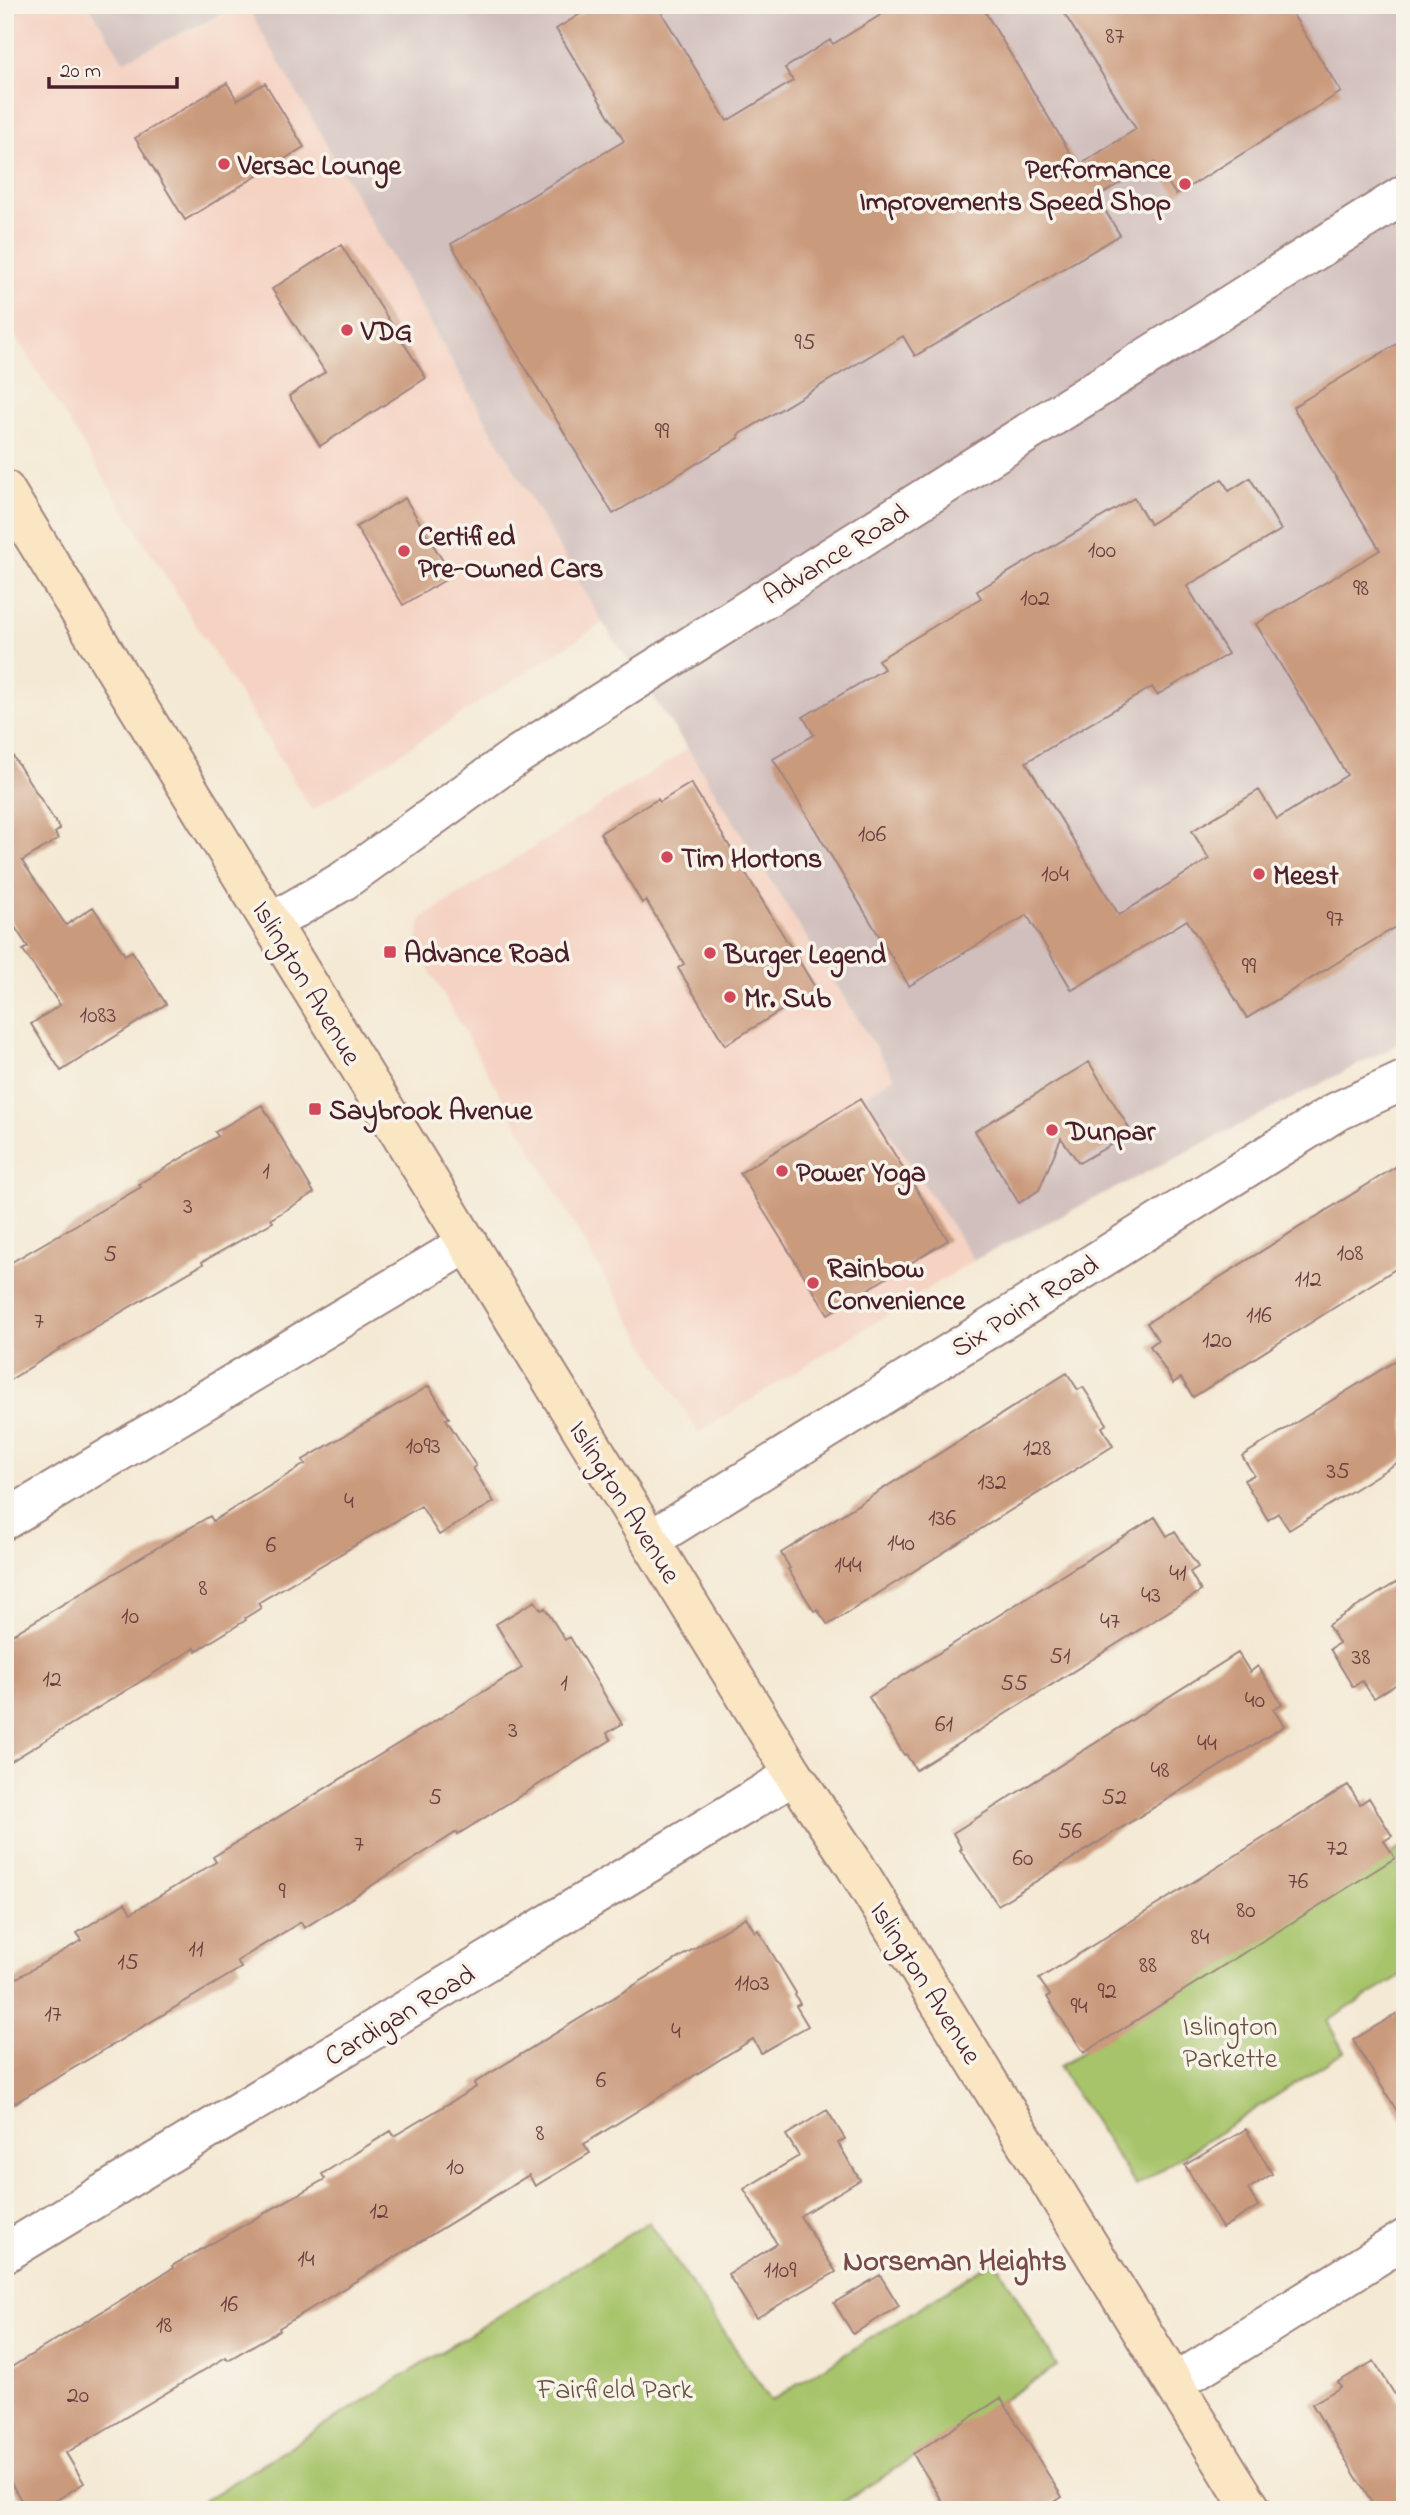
<svg xmlns="http://www.w3.org/2000/svg" width="1410" height="2515" font-family="'Indie Flower',sans-serif">
<style>
.built{fill:#f5d2c2}
.industrial{fill:#d1bfbd}
.green{fill:#a7c46b;stroke:#78724b;stroke-width:2}
.building{fill:#ca9a7b}
.lines{fill:none;stroke-linecap:round;stroke-linejoin:round}
.minor-casing{stroke:#9f8480;stroke-width:42}
.secondary-casing{stroke:#9f8480;stroke-width:42}
.minor{stroke:#fff;stroke-width:38}
.secondary{stroke:#fbe6c4;stroke-width:38}
.poi-dot{fill:#d1495b;stroke:#f7f3e8;stroke-width:2.5}
.labels{text-anchor:middle;stroke-width:7;stroke-linejoin:round;paint-order:stroke}
.number-label{font-size:24px;fill:#6a3e3f}
.poi-label{font-size:28px;font-weight:bold;fill:#4a1f2b;stroke:#f7f3e8;text-anchor:start}
.street-label{font-size:28px;fill:#4a1f2b;stroke:#f7f3e8}
.park-label{font-size:28px;fill:#66513e;stroke:#f7f3e8}
.neighbourhood-label{font-size:30px;font-weight:bold;fill:#774a47;stroke:#f7f3e8}
</style>
<rect width="100%" height="100%" fill="#f7f3e8"/>
<filter id="ink" filterUnits="userSpaceOnUse"><feTurbulence type="fractalNoise" baseFrequency=".0143" numOctaves="2"/><feDisplacementMap in="SourceGraphic" scale="14" xChannelSelector="R" yChannelSelector="G"/><feConvolveMatrix kernelMatrix="1 2 1 2 8 2 1 2 1" color-interpolation-filters="sRGB"/></filter>
<filter id="wash" filterUnits="userSpaceOnUse"><feTurbulence type="fractalNoise" baseFrequency=".00686" numOctaves="4" result="noise"/><feDisplacementMap in="SourceGraphic" scale="28" xChannelSelector="R" yChannelSelector="G"/><feGaussianBlur stdDeviation="1.57" result="paint"/><feColorMatrix in="noise" values="0 0 0 0 0 0 0 0 0 0 0 0 0 0 0 0 0 1.4 0 .05"/><feComposite in="paint" operator="in"/></filter>
<g filter="url(#wash)">
<rect width="100%" height="100%" fill="#f4e9d4"/>
<!-- built -->
<path class="built" d="M5 5H89L123 61 246 5 603 623 312 810 5 320Z
M688 749 894 1078 865 1096 974 1260 698 1433 597 1264 416 947 422 918Z"/>
<!-- industrial -->
<path class="industrial" d="M89 5H242L123 61Z
M246 5H1405V1041L974 1260 865 1096 894 1077 688 749 603 623Z"/>
<!-- green -->
<path class="green" d="M1405 1845V1973L1327 2021 1344 2052 1136 2186 1059 2067Z
M649 2222 771 2401 995 2260 1057 2366 837 2506 839 2510H189Z"/>
<g id="blocks">
<!-- building -->
<path class="building" d="M595 5H657L727 121 793 81 785 68 830 40 833 44 897 5H981L1078 166 1136 129 1059 5H1287L1341 92 1176 195 1155 162 1097 197 1120 235 915 356 903 336 738 435 739 438 613 514 451 244 624 141 556 29Z
M227 83 237 100 265 83 304 147 185 220 135 138Z
M341 245 426 378 320 446 289 396 325 372 272 289Z
M1405 339V921L1247 1018 1187 920 1072 990 1027 915 909 986 773 759 814 735 803 717 884 669 878 660 981 598 977 591 1134 498 1150 524 1222 479 1229 491 1250 478 1281 530 1187 586 1228 654 1157 695 1152 687 1026 762 1119 915 1209 859 1192 831 1259 790 1277 819 1347 775 1256 624 1380 550 1293 407Z
M405 498 452 576 403 605 356 527Z
M5 744 60 829 55 833 58 839 22 861 66 925 93 907 125 955 132 951 166 1004 61 1071 31 1024 60 1005 23 950 28 947 5 912Z
M691 783 816 989 725 1045 678 968 684 964 646 900 642 903 600 833 658 799 660 802Z
M1089 1062 1129 1128 1116 1136 1119 1140 1079 1163 1061 1138 1039 1190 1019 1203 975 1131Z
M860 1099 948 1240 828 1314 740 1173Z
M262 1105 314 1193 271 1219 273 1222 202 1262 203 1264 82 1335 5 1383V1266L141 1187 139 1184 218 1136 215 1132Z
M1405 1161V1263L1193 1397 1181 1378 1173 1383 1150 1346 1158 1340 1147 1323Z
M1405 1355V1458L1289 1530 1278 1513 1268 1520 1244 1480 1254 1475 1242 1456Z
M1067 1373 1078 1390 1083 1387 1107 1424 1102 1427 1113 1446 828 1625 817 1609 814 1611 788 1569 790 1568 781 1553Z
M429 1386 449 1418 446 1419 476 1466 473 1468 494 1502 439 1535 421 1506 258 1603 261 1608 245 1618 246 1620 196 1651 195 1648 5 1765V1639L210 1516 213 1521 305 1464 303 1460Z
M1155 1517 1167 1536 1175 1531 1198 1567 1190 1572 1201 1591 916 1770 906 1754 904 1755 869 1697Z
M1405 1577V1679L1374 1698 1362 1681 1353 1687 1330 1649 1339 1643 1328 1625Z
M535 1601 541 1610 545 1608 565 1640 570 1637 622 1724 607 1733 611 1740 458 1834 457 1832 304 1928 301 1922 237 1961 241 1968 5 2109V1985L82 1940 77 1933 125 1903 131 1913 216 1862 213 1857 522 1668 496 1624Z
M1238 1653 1250 1672 1258 1666 1282 1704 1273 1709 1284 1726 998 1905 960 1850 962 1849 953 1833Z
M1348 1785 1360 1804 1369 1798 1392 1836 1384 1841 1395 1858 1084 2053 1047 1997 1050 1995 1039 1979Z
M746 1917 755 1932 758 1930 796 1993 795 1995 800 2004 796 2006 808 2026 761 2053 753 2039 584 2144 590 2153 535 2186 529 2175 279 2328 280 2330 228 2360 226 2357 66 2453 84 2483 41 2510H27L5 2473V2371L173 2268 172 2266 325 2179 322 2174 391 2131 394 2136 476 2087 474 2083Z
M1405 2009V2124L1353 2040Z
M827 2110 845 2139 838 2143 860 2180 800 2216 836 2272 756 2318 728 2274 777 2244 744 2189 799 2156 786 2135Z
M1246 2129 1272 2174 1248 2189 1258 2206 1222 2228 1185 2165Z
M880 2275 899 2306 853 2334 834 2303Z
M1374 2361 1405 2411V2510H1376L1312 2404 1341 2387 1338 2382Z
M1001 2398 1062 2497 1042 2510H948L913 2454Z"/>
</g>
</g>
<g filter="url(#ink)">
<use href="#blocks" fill-opacity="0" stroke="#9f8480" stroke-width="2"/>
<g class="lines">
<!-- minor casing -->
<g class="minor-casing">
<path id="minor" d="M272 922 343 881 518 755 1405 194
M5 1520 468 1243
M650 1540 1336 1112 1405 1080
M5 2253 794 1775
M1175 2383 1405 2239"/>
</g>
<!-- secondary casing -->
<g class="secondary-casing">
<path id="secondary" d="M5 490 794 1775 854 1864 1252 2510"/>
</g>
<!-- minor -->
<use href="#minor" class="minor"/>
<!-- secondary -->
<use href="#secondary" class="secondary"/>
</g>
</g>
<!-- markers -->
<g class="poi-dot">
<circle cx="224" cy="164" r="7"/>
<circle cx="1185" cy="184" r="7"/>
<circle cx="347" cy="330" r="7"/>
<circle cx="404" cy="551" r="7"/>
<circle cx="667" cy="857" r="7"/>
<circle cx="1259" cy="874" r="7"/>
<rect x="383" y="945" width="14" height="14" rx="3.5"/>
<circle cx="710" cy="953" r="7"/>
<circle cx="730" cy="997" r="7"/>
<rect x="308" y="1102" width="14" height="14" rx="3.5"/>
<circle cx="1052" cy="1130" r="7"/>
<circle cx="782" cy="1171" r="7"/>
<circle cx="813" cy="1283" r="7"/>
</g>
<g class="labels">
<!-- number labels -->
<g class="number-label">
<text x="1115" y="43">87</text>
<text x="805" y="349">95</text>
<text x="662" y="438">99</text>
<text x="1102" y="557">100</text>
<text x="1361" y="595">98</text>
<text x="1035" y="605">102</text>
<text x="872" y="841">106</text>
<text x="1055" y="881">104</text>
<text x="1335" y="926">97</text>
<text x="1249" y="973">99</text>
<text x="98" y="1022">1083</text>
<text x="266" y="1178">1</text>
<text x="188" y="1213">3</text>
<text x="1350" y="1260">108</text>
<text x="110" y="1261">5</text>
<text x="1308" y="1286">112</text>
<text x="1259" y="1322">116</text>
<text x="39" y="1328">7</text>
<text x="1217" y="1347">120</text>
<text x="423" y="1453">1093</text>
<text x="1037" y="1455">128</text>
<text x="1338" y="1478">35</text>
<text x="992" y="1489">132</text>
<text x="349" y="1508">4</text>
<text x="942" y="1525">136</text>
<text x="901" y="1550">140</text>
<text x="271" y="1552">6</text>
<text x="848" y="1572">144</text>
<text x="1178" y="1580">41</text>
<text x="203" y="1595">8</text>
<text x="1151" y="1602">43</text>
<text x="130" y="1623">10</text>
<text x="1110" y="1628">47</text>
<text x="1060" y="1663">51</text>
<text x="1361" y="1664">38</text>
<text x="52" y="1686">12</text>
<text x="564" y="1690">1</text>
<text x="1014" y="1690">55</text>
<text x="1255" y="1707">40</text>
<text x="944" y="1731">61</text>
<text x="513" y="1737">3</text>
<text x="1207" y="1750">44</text>
<text x="1160" y="1777">48</text>
<text x="435" y="1804">5</text>
<text x="1114" y="1804">52</text>
<text x="1070" y="1838">56</text>
<text x="359" y="1851">7</text>
<text x="1337" y="1855">72</text>
<text x="1023" y="1865">60</text>
<text x="1298" y="1888">76</text>
<text x="282" y="1898">9</text>
<text x="1246" y="1917">80</text>
<text x="1200" y="1944">84</text>
<text x="196" y="1956">11</text>
<text x="128" y="1969">15</text>
<text x="1148" y="1972">88</text>
<text x="752" y="1990">1103</text>
<text x="1107" y="1998">92</text>
<text x="1079" y="2013">94</text>
<text x="53" y="2021">17</text>
<text x="676" y="2038">4</text>
<text x="601" y="2087">6</text>
<text x="540" y="2140">8</text>
<text x="455" y="2174">10</text>
<text x="379" y="2218">12</text>
<text x="306" y="2266">14</text>
<text x="780" y="2277">1109</text>
<text x="229" y="2311">16</text>
<text x="164" y="2332">18</text>
<text x="78" y="2402">20</text>
</g>
<!-- poi labels -->
<g class="poi-label">
<text x="238" y="174">Versac Lounge</text>
<text x="1171" y="178" text-anchor="end">Performance<tspan x="1171" dy="32">Improvements Speed Shop</tspan></text>
<text x="361" y="340">VDG</text>
<text x="418" y="545">Certified<tspan x="418" dy="32">Pre-Owned Cars</tspan></text>
<text x="681" y="867">Tim Hortons</text>
<text x="1273" y="884">Meest</text>
<text x="404" y="962">Advance Road</text>
<text x="724" y="963">Burger Legend</text>
<text x="744" y="1007">Mr. Sub</text>
<text x="329" y="1119">Saybrook Avenue</text>
<text x="1066" y="1140">Dunpar</text>
<text x="796" y="1181">Power Yoga</text>
<text x="827" y="1277">Rainbow<tspan x="827" dy="32">Convenience</tspan></text>
</g>
<!-- street labels -->
<g class="street-label">
<text transform="translate(835 553) rotate(-32)" y="10">Advance Road</text>
<text transform="translate(308 982) rotate(59)" y="10">Islington Avenue</text>
<text transform="translate(1024 1305) rotate(-32)" y="10">Six Point Road</text>
<text transform="translate(626 1501) rotate(58)" y="10">Islington Avenue</text>
<text transform="translate(927 1982) rotate(58)" y="10">Islington Avenue</text>
<text transform="translate(399 2014) rotate(-31)" y="10">Cardigan Road</text>
</g>
<!-- park labels -->
<g class="park-label">
<text x="1230" y="2035">Islington<tspan x="1230" dy="32">Parkette</tspan></text>
<text x="615" y="2398">Fairfield Park</text>
</g>
<!-- neighbourhood labels -->
<g class="neighbourhood-label">
<text x="955" y="2270">Norseman Heights</text>
</g>
</g>
<!-- margin -->
<rect width="1410" height="2515" fill="none" stroke="#f7f3e8" stroke-width="28"/>
<!-- scale -->
<path d="M49 77v10h128v-10" fill="none" stroke="#4a1f2b" stroke-width="3.5"/>
<text x="60" y="77" font-size="21" fill="#4a1f2b" stroke="#f7f3e8" stroke-width="5" paint-order="stroke">20 m</text>
</svg>
